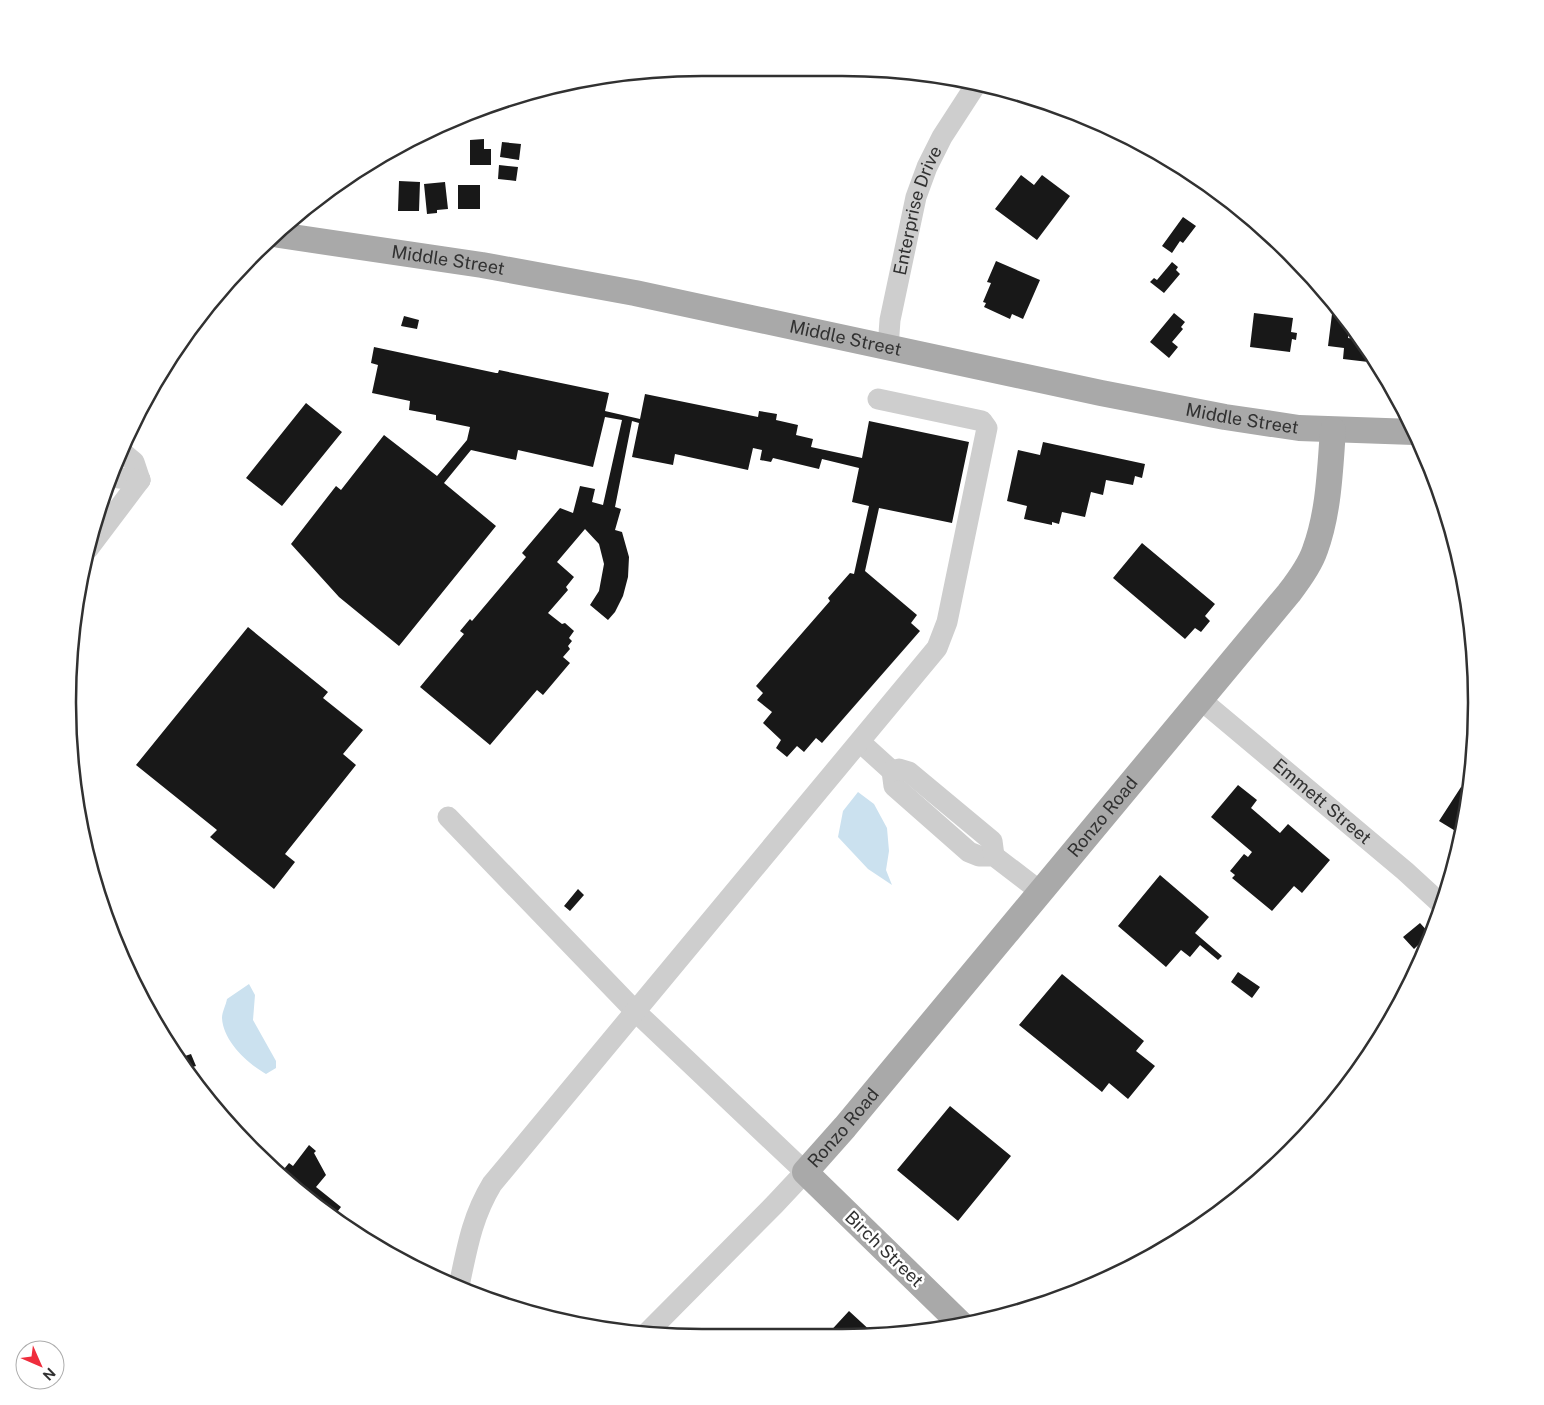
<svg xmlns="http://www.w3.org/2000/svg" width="1544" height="1405" font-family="'Public Sans',sans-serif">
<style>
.water{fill:#cbe1ef}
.building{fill:#181818}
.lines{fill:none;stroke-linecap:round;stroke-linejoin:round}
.minor{stroke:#cecece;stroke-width:21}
.major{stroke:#a9a9a9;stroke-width:26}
.labels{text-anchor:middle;stroke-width:5;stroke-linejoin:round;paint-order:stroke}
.street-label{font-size:18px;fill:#313131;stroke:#fff}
.rim{fill:none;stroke:#313131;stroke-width:2.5}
</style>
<rect width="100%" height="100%" fill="#fff"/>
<!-- water -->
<path class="water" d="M858 792 874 804 887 828 889 851 886 870 892 885 868 869 838 837 843 811Z
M249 984 255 995 253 1020 276 1061V1068L266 1074C248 1064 223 1041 222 1018 222 1012 226 1005 227 999Z"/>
<!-- building -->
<path class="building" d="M484 139V149H491V165H470V140Z
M502 142 521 144 519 160 500 157Z
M499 165 518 167 516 181 498 179Z
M1021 175 1034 185 1042 175 1070 196 1037 240 995 209Z
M399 181 420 182 419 211H398Z
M445 182 448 209 437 210V213L427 214 424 184Z
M458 185H480V209H458Z
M1183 217 1196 226 1183 243 1180 241 1172 253 1162 246Z
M996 261 1040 280 1023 319 1012 314 1010 319 984 307 986 303 983 302 991 283 987 282Z
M1172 262 1178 267 1176 270 1180 274 1164 293 1150 282 1154 278 1157 280Z
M1333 306 1350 326 1348 338 1362 340 1370 350 1377 363 1343 359 1344 348 1328 346Z
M1174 313 1185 322 1181 327 1183 329 1172 342 1178 347 1169 358 1150 342Z
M1254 313 1293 318 1291 332 1297 333 1296 340 1292 339 1290 352 1250 347Z
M404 316 419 320 417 329 401 326Z
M374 347 496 373H498L499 370 609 393 605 411 640 419 645 394 758 417 759 411 777 414 776 420 798 425 796 435 813 439 811 447 862 458 869 421 969 442 952 523 879 508 865 571 917 615 911 623 920 631 822 743 816 738 804 752 797 746 787 757 776 748 781 740 763 723 772 712 757 700 763 693 756 686 830 601 828 598 850 573 854 574 869 506 852 502 859 468 822 459 819 469 773 458 771 462 760 460 762 450 753 448 748 470 675 454 673 465 632 457 639 423 632 421 615 507 621 509 615 530 622 532 629 557 628 577 623 596 615 612 608 620 590 605 599 591 604 564 599 544 585 529 557 562 574 577 566 587 568 590 548 613 562 624 565 623 574 631 569 638 572 641 568 646 570 649 563 657 570 663 543 695 537 690 490 745 420 687 464 634 460 631 470 619 472 621 526 557 522 553 560 508 573 513 580 486 595 489 592 502 603 505 622 420 605 417 593 467 518 450 516 460 471 450 444 483 496 526 399 646 339 597 291 544 336 486 341 490 384 435 437 476 467 440 470 427 436 420V415L409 410 410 401 372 393 378 365 371 363Z
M306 403 342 432 282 506 246 478Z
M1043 442 1145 464 1142 478 1135 476 1133 485 1106 480 1103 495 1091 492 1085 517 1062 512 1059 524 1052 522V525L1024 519 1027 506 1007 501 1018 450 1040 455Z
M1142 543 1215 604 1205 616 1210 621 1201 632 1195 628 1185 639 1113 578Z
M248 627 328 692 323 698 363 730 343 754 356 765 285 854 295 862 274 889 210 837 217 830 136 765Z
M1238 785 1257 800 1251 808 1280 833 1288 824 1330 860 1302 893 1294 886 1272 911 1232 878 1235 875 1230 871 1244 854 1248 857 1252 852 1211 817Z
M1461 787 1468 791 1464 826 1462 835 1439 821Z
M1160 875 1209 917 1195 933 1222 956 1218 960 1200 945 1190 957 1181 950 1166 967 1118 926Z
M578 889 584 895 570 911 564 906Z
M1420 923 1430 934 1414 949 1403 937Z
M1238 972 1260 987 1252 998 1231 982Z
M1062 974 1144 1041 1136 1051 1155 1066 1128 1099 1109 1083 1102 1092 1019 1025Z
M191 1054 196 1066 186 1069 179 1058Z
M193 1070 202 1086 198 1088 188 1072Z
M950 1106 1011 1156 958 1221 897 1170Z
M309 1145 316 1151 314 1153 326 1175 316 1187 341 1207 334 1216 279 1175 289 1163 293 1166Z
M849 1311 874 1334 842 1337H825Z
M802 1329 809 1337 795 1336Z"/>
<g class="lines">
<!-- minor -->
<g class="minor">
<path id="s1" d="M888 348 890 320 916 197 927 167 942 137 977 83"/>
<path d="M122 452 134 462 140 480"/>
<path d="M114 473 119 478 140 480"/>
<path d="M88 549 140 480"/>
<path id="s2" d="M1201 700 1405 871 1441 904"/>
<path d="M860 742 892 771 894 786 969 852 979 856H994L1041 892"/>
<path d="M892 771 899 769 909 772 992 841 994 856"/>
<path d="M448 817 636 1012 805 1172 775 1204 647 1333"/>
<path d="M459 1286C467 1248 472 1217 492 1184L937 648 947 622 987 428 982 421 878 399"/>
</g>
<!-- major -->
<g class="major">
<path id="s3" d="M279 235 482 265 635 293 1101 393 1225 417 1299 428 1414 432"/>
<path id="s4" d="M963 1326 805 1172 845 1127 1289 593C1299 580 1310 565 1315 550 1329 512 1330 469 1333 430"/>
</g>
</g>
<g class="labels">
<!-- street labels -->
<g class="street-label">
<text dy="6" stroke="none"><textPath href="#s1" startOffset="141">Enterprise Drive</textPath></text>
<text dy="6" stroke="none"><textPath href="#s3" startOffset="171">Middle Street</textPath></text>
<text dy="6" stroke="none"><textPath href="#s3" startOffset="576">Middle Street</textPath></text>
<text dy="6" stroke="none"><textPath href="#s3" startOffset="981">Middle Street</textPath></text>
<text dy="6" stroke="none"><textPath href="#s2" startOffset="158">Emmett Street</textPath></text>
<text dy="6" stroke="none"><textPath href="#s4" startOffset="684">Ronzo Road</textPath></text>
<text dy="6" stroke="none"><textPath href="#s4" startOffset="279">Ronzo Road</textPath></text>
<text transform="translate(884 1249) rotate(44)" y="6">Birch Street</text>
</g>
</g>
<!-- crop -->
<path d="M0 0H1544V1405H0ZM702 76H842A626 626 0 0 1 1468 702V703A626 626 0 0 1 842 1329H702A626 626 0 0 1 76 703V702A626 626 0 0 1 702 76Z" fill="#fff" fill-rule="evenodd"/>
<path class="rim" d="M702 76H842A626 626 0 0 1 1468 702V703A626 626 0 0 1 842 1329H702A626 626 0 0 1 76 703V702A626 626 0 0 1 702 76Z"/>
<!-- north arrow -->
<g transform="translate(40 1365) rotate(135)"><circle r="24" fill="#ffffff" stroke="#adadad"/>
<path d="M0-4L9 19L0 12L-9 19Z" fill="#ef2d3d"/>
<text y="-8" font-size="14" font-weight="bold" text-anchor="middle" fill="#313131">N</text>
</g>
</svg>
